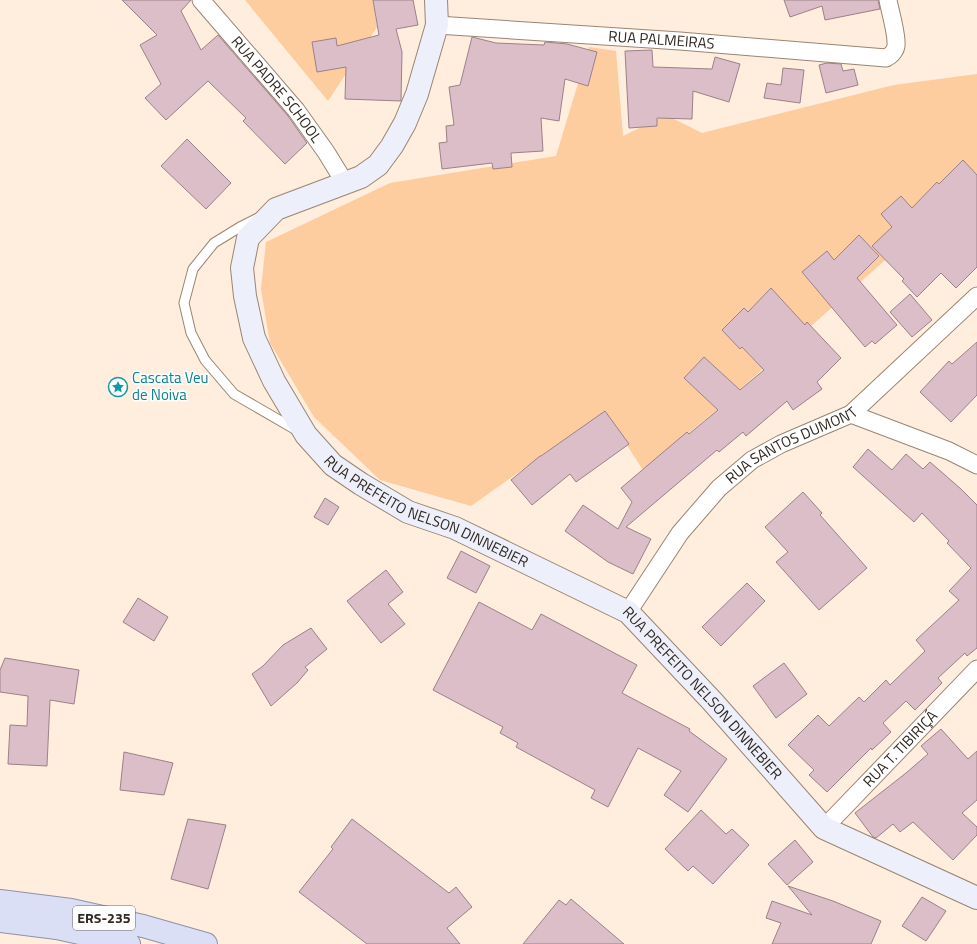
<svg xmlns="http://www.w3.org/2000/svg" width="977" height="944" font-family="'Titillium Web',sans-serif">
<style>
.green{fill:#fdcc9f}
.building{fill:#dbbec8;stroke:#9c818a}
.lines{fill:none;stroke-linecap:round;stroke-linejoin:round}
.lane-casing{stroke:#998573;stroke-width:11}
.street-casing{stroke:#998573;stroke-width:19}
.secondary-casing{stroke:#998573;stroke-width:24}
.primary-casing{stroke:#9091a6;stroke-width:24}
.lane{stroke:#fff;stroke-width:9}
.street{stroke:#fff;stroke-width:17}
.secondary{stroke:#edeffa;stroke-width:22}
.primary{stroke:#dbdff5;stroke-width:22}
.labels{text-anchor:middle;stroke-width:3.5;stroke-linejoin:round;paint-order:stroke}
.shield{fill:#fdfdfd;stroke:#6e6863;stroke-width:1}
.shield-label{font-size:14px;font-weight:bold;fill:#302821}
.street-label{font-size:15px;fill:#302821;stroke:#fdfdfd}
.culture-label{font-size:15px;fill:#0d838f;stroke:#fdfdfd;text-anchor:start}
</style>
<rect width="100%" height="100%" fill="#ffeddd"/>
<!-- green -->
<path class="green" d="M245 0H373L377 27 328 101Z
M589 47 616 51 623 136 666 115 702 133 894 85 977 74V178L717 410 643 470 605 411 471 506 380 480 314 417 270 343 261 289 266 242 390 183 556 156Z"/>
<!-- building -->
<path class="building" d="M122 0H191L181 11 201 50 218 35 288 116 307 143 285 164 243 121 246 118 208 81 166 120 145 98 161 84 140 45 157 35Z
M373 0H413L418 25 396 29 402 52 401 101 345 99 346 67 317 72 312 42 336 38 337 46 379 35Z
M784 0H878L880 9 825 20 822 6 790 17Z
M472 37 496 43 544 45 545 42 567 44 597 52 588 86 565 79 559 121 541 118 543 151 511 153 512 167 493 169 492 163 442 169 439 143 447 142 446 126 454 125 449 87 460 85Z
M652 50 653 67 712 69 715 57 740 64 729 102 693 91 692 119 657 118V126L629 128 625 51Z
M827 63 841 64 843 71 854 69 858 85 826 93 819 65Z
M783 68 804 70 800 103 764 98 767 83 781 85Z
M187 139 231 183 206 209 161 166Z
M963 160 977 175V267L956 288 941 273 917 297 902 281 904 279 872 246 892 227 881 214 901 196 912 208 937 182 939 184Z
M859 235 879 256 857 278 897 325 875 344 872 341 865 347 802 272 827 251 834 260Z
M771 288 805 325 807 322 841 358 817 382 822 389 793 410 787 401 746 436 743 432 719 452 717 450 626 527 651 539 633 574 608 562 565 531 583 505 618 529 632 502 621 488 687 432 689 434 718 410 684 378 704 357 740 390 764 370 742 347 740 349 722 330 744 308 748 312Z
M910 294 932 320 912 337 890 312Z
M977 342V395L951 422 920 392 949 361 952 364Z
M605 411 629 444 576 482 570 474 532 505 511 480 540 456H541Z
M868 449 892 470 906 454 923 469 930 462 961 489 977 505V648L967 656 965 653 938 678 942 683 915 710 906 701 883 723 891 732 872 750 871 748 827 792 809 775 814 770 788 745 818 715 829 726 859 697 864 702 886 680 890 685 925 651 916 640 959 600 949 591 971 568 947 543 949 541 922 513 914 522 853 467Z
M803 492 822 513 820 515 867 568 819 610 776 562 788 552 765 527Z
M325 498 339 507 328 525 314 517Z
M461 551 490 566 476 593 447 578Z
M386 570 403 592 388 604 405 624 381 643 347 601Z
M747 583 765 601 721 646 702 627Z
M138 598 168 617 154 641 123 622Z
M479 602 532 630 541 614 637 665 622 693 690 729 689 731 727 759 688 812 664 795 681 771 638 748 608 807 591 798 595 790 516 747 518 743 500 733 503 727 433 690Z
M311 628 327 649 305 667 308 670 297 683 271 706 252 674 263 666 283 645Z
M5 658 79 670 74 704 50 700 47 766 8 764 10 725 27 726 28 696 0 692V670Z
M784 663 807 694 776 718 753 686Z
M941 729 968 759 977 751V800L962 813 977 827V835L953 860 913 822 900 832 893 824 876 838 873 837 855 813 906 773 928 754 921 746Z
M124 752 173 763 164 795 120 790Z
M701 810 726 834 732 829 749 845 713 884 693 866 688 871 665 849Z
M188 819 226 825 208 889 171 879Z
M352 819 449 893 456 887 472 907 447 928 460 944H367L299 892 333 849 331 847Z
M795 840 813 862 787 885 768 864Z
M788 886 833 901 881 921 871 944H772L781 923 766 918 772 901 812 915Z
M922 897 946 911 926 941 902 926Z
M571 899 624 944H523L559 900 566 905Z"/>
<g class="lines">
<!-- lane casing -->
<g class="lane-casing">
<path id="lane" d="M258 218 240 227 214 243 193 269 184 303 191 333 205 360 234 394 298 431"/>
</g>
<!-- street casing -->
<g class="street-casing">
<g id="street">
<path id="s1" d="M201 0 296 110 326 152 345 183"/>
<path id="s2" d="M437 25 680 41 886 58C892 55 897 49 896 42 896 31 890 11 888 0"/>
<path d="M851 414 949 451 977 465"/>
<path id="s3" d="M628 612 680 533 719 488 752 460 781 444 851 414 977 296"/>
<path id="s4" d="M824 828 977 669"/>
</g>
</g>
<!-- secondary casing -->
<g class="secondary-casing">
<g id="secondary">
<path id="s5" d="M436 0 437 25 417 94 405 123 392 146 378 165 361 177 276 209 248 238 242 268 245 296 254 338 274 381 306 435 333 465 361 484 408 512 455 528 628 612 712 701 824 828 977 898"/>
</g>
</g>
<!-- primary casing -->
<g class="primary-casing">
<path id="primary" d="M0 901 71 910 143 926 206 944
M0 921 57 928 129 944"/>
</g>
<!-- lane -->
<use href="#lane" class="lane"/>
<!-- street -->
<use href="#street" class="street"/>
<!-- secondary -->
<use href="#secondary" class="secondary"/>
<!-- primary -->
<use href="#primary" class="primary"/>
</g>
<!-- icons -->
<defs>
<g id="sight-ring" transform="scale(1)"><circle r="9.5" fill="#fdfdfd" stroke="#0f9aa8" stroke-width="1.5"/><path d="M0-6L1.8-2.2L6-1.7L2.9 1.2L3.7 5.4L0 3.3L-3.7 5.4L-2.9 1.2L-6-1.7L-1.8-2.2Z" fill="#0f9aa8"/></g>
</defs>
<g fill-rule="evenodd">
<use href="#sight-ring" x="118" y="387"/>
</g>
<g class="labels">
<!-- shield labels -->
<rect class="shield" x="73" y="906" width="62" height="24" rx="3"/>
<g class="shield-label">
<text x="104" y="923">ERS-235</text>
</g>
<!-- street labels -->
<g class="street-label">
<text dy="5" stroke="none"><textPath href="#s2" startOffset="225">RUA PALMEIRAS</textPath></text>
<text dy="5" stroke="none"><textPath href="#s1" startOffset="117">RUA PADRE SCHOOL</textPath></text>
<text dy="5" stroke="none"><textPath href="#s3" startOffset="239">RUA SANTOS DUMONT</textPath></text>
<text dy="5" stroke="none"><textPath href="#s5" startOffset="687">RUA PREFEITO NELSON DINNEBIER</textPath></text>
<text dy="5" stroke="none"><textPath href="#s5" startOffset="1023">RUA PREFEITO NELSON DINNEBIER</textPath></text>
<text dy="5" stroke="none"><textPath href="#s4" startOffset="110">RUA T. TIBIRIÇÁ</textPath></text>
</g>
<!-- culture labels -->
<g class="culture-label">
<text x="132" y="383">Cascata Veu<tspan x="132" dy="17">de Noiva</tspan></text>
</g>
</g>
</svg>
